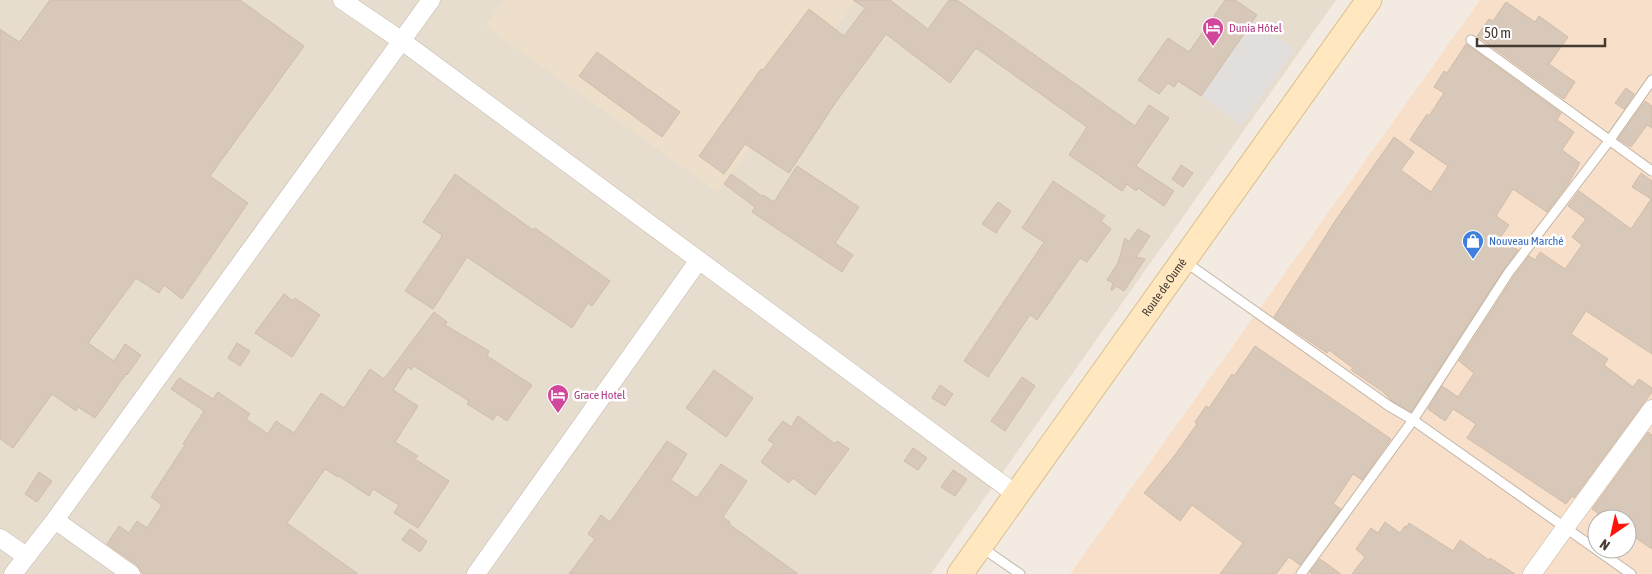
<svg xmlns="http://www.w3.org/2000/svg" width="1652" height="574" font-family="'Asap Condensed',sans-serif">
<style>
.residential{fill:#e7ddcf}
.commercial{fill:#f8dfca;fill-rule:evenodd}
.education{fill:#eddfca}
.parking{fill:#e2dedb}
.building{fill:#d8c8b9;stroke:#d0bca9}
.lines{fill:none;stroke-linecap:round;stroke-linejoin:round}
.lane-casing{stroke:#c1b5a7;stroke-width:11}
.street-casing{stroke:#c1b5a7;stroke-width:19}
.secondary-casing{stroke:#dabe8e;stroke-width:27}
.lane{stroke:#fff;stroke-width:9}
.street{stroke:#fff;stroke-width:18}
.secondary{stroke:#ffe8bf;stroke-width:25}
.labels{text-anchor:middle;stroke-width:5;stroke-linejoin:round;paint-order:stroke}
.hotel-label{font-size:12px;fill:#b23c85;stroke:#fff;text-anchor:start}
.shop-label{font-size:12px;fill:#366cbe;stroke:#fff;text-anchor:start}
.street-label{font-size:12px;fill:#443b32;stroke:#fff}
</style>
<rect width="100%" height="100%" fill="#f3ebe1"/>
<!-- residential -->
<path class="residential" d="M0 0H1336L931 574H0Z"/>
<!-- commercial -->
<path class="commercial" d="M1480 0H1652V574H1070ZM1597 519H1627V549H1597Z"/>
<!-- education -->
<path class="education" d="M504 0H856L718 192 485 26Z"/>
<!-- parking -->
<path class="parking" d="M1253 21 1295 50 1242 125 1201 96Z"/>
<!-- building -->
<path class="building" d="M50 0H240L304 46 210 176 248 203 182 299 164 285 159 293 136 278 88 343 114 361 125 344 141 355 127 375 126 374 95 418 78 407 76 411 52 394 13 448 0 439V29L19 42 21 40Z
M853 0H890L928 29 949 0H957L1135 126 1149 105 1169 118 1136 166 1174 191 1164 206 1138 188 1136 191 1127 184 1122 191 1069 155 1087 127 976 48 950 83 886 34 836 102 789 173 745 144 724 174 699 156 761 69 763 70 809 9 844 36 865 8Z
M1225 0H1235L1257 15 1201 96 1178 81 1174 87 1168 83 1159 94 1138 80 1168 38 1189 52Z
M1506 2 1535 22 1539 16 1568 37 1549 64 1575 82 1564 99 1477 36 1489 19 1493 21Z
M1466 44 1561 113 1557 120 1574 132 1562 150 1580 163 1568 184 1547 212 1513 189 1496 216 1509 225 1500 238 1518 250 1504 269 1411 412 1392 401 1382 391 1351 370 1353 368 1329 350 1327 353 1274 317 1337 218 1394 137 1414 152 1401 170 1431 192 1448 166 1410 140 1427 114 1429 116 1444 93 1434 87 1444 71 1447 73Z
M597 52 680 112 662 137 579 76Z
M1626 88 1634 94 1624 109 1615 103Z
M1645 101 1652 106V128L1647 125 1631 147 1618 139Z
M1181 165 1193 173 1183 187 1172 179Z
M797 166 859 207 835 243 853 255 842 272 752 212 755 207 724 184 731 174 762 196 763 195 774 202Z
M1641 173 1652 181V354L1586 311 1571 334 1608 359 1604 365 1633 387 1639 379 1652 388V392L1574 498 1572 496 1566 504 1467 438 1476 424 1453 409 1445 421 1428 409 1442 386 1458 397 1474 373 1459 361 1514 276 1529 256 1535 260 1540 252 1565 269 1582 245 1572 237 1586 219 1568 206 1579 191 1631 229 1651 199 1632 187Z
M455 174 533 230 535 228 610 281 592 306 588 303 572 328 467 257 433 309 405 291 441 238 442 235 423 222Z
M1053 181 1105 216 1101 221 1111 229 1087 262 1080 258 1037 320 1030 315 988 377 964 361 1044 242 1022 228Z
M998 202 1011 211 996 233 982 224Z
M1138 229 1150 236 1136 257 1145 259 1124 291 1116 286 1113 290H1111L1113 283 1107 280 1118 263 1125 238 1129 242Z
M284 294 293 301 295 298 320 315 292 357 255 333Z
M434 312 447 322 445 325 489 351 487 356 532 385 507 421 497 414 493 420 467 404 469 401 414 366 411 370 408 367 393 390 418 406 395 442 418 456 415 459 449 481 418 528 394 513 399 505 373 489 369 496 339 476 338 477 325 469 287 523 358 574H143L137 565 107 544 119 526 129 533 137 521 147 528 162 505 151 497 185 445 183 444 204 411 171 389 179 378 213 399 218 392 250 414 246 419 268 434 276 421 294 433 321 393 344 408 370 369 384 379Z
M237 343 250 351 240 366 228 358Z
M1255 346 1391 439 1362 480 1353 474 1333 504 1341 509 1300 565 1289 557 1276 574H1220L1243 543 1192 505 1180 521 1144 493 1175 455 1197 424 1195 422 1206 406 1209 408 1232 374 1234 376Z
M714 370 753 398 726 437 686 408Z
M1022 377 1035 386 1005 431 991 421Z
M940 385 953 394 945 406 932 398Z
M798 416 835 444 837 441 849 449 815 495 793 478 789 483 761 462 774 444 768 440 783 421 791 427Z
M1648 432 1652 435V549L1627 532V519H1607L1592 509Z
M667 441 687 454 671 480 697 498 721 464 747 481 723 517 730 522 729 524 798 574H569L595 539 588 534 601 515 610 522Z
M913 448 927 458 918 470 904 461Z
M953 470 967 479 955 496 941 487Z
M39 472 52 481 37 502 25 494Z
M1385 522 1400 533 1405 526 1407 527 1409 523 1453 551 1460 540 1489 560 1490 558 1515 574H1352L1365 557 1356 549 1371 528 1378 533Z
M410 529 427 541 420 552 402 540Z
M1320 559 1341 574H1312L1310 572Z"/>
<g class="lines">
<!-- lane casing -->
<g class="lane-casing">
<path id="lane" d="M1471 40 1652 171
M1184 261 1389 406 1413 420 1631 574
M981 547 1020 574
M1301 574 1413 420 1509 272 1609 141 1652 80"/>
</g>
<!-- street casing -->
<g class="street-casing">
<path id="street" d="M342 0 402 41 1017 495
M55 520 131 574
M0 538 26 556
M13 574 55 520 431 0
M476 574 699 260
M1532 574 1565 528 1652 409"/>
</g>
<!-- secondary casing -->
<g class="secondary-casing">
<g id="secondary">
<path id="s1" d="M960 574 1369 0"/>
</g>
</g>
<!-- lane -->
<use href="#lane" class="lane"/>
<!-- street -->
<use href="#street" class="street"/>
<!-- secondary -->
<use href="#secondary" class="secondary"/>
</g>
<!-- icons -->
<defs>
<g id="hotel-pin" transform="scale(1.125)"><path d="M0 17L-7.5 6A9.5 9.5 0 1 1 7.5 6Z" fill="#d1479c" stroke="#fff"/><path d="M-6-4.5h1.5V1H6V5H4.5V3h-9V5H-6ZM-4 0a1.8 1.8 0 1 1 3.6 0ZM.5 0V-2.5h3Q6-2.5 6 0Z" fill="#fff"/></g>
<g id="shop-pin" transform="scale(1.125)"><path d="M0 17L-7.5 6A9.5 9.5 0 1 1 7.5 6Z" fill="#3f7fe0" stroke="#fff"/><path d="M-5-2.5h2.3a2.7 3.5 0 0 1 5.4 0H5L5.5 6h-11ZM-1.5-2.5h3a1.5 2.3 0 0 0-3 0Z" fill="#fff"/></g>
</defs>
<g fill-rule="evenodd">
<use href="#hotel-pin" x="1213" y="28"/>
<use href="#shop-pin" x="1473" y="241"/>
<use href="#hotel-pin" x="558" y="395"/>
</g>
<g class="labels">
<!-- hotel labels -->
<g class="hotel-label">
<text x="1229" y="32">Dunia Hôtel</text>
<text x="574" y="399">Grace Hotel</text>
</g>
<!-- shop labels -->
<g class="shop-label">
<text x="1489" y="245">Nouveau Marché</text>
</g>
<!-- street labels -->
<g class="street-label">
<text dy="4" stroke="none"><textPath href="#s1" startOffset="352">Route de Oumé</textPath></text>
</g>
</g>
<!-- north arrow -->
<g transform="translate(1612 534) rotate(214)"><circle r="24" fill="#ffffff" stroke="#b4b1ad"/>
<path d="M0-4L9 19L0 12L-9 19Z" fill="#ff140c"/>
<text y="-8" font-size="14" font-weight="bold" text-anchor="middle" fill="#443b32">N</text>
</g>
<!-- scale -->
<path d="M1477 38v8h128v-8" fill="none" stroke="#443b32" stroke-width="2.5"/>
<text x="1484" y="38" font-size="15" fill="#443b32" stroke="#ffffff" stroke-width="4" paint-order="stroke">50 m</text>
</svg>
